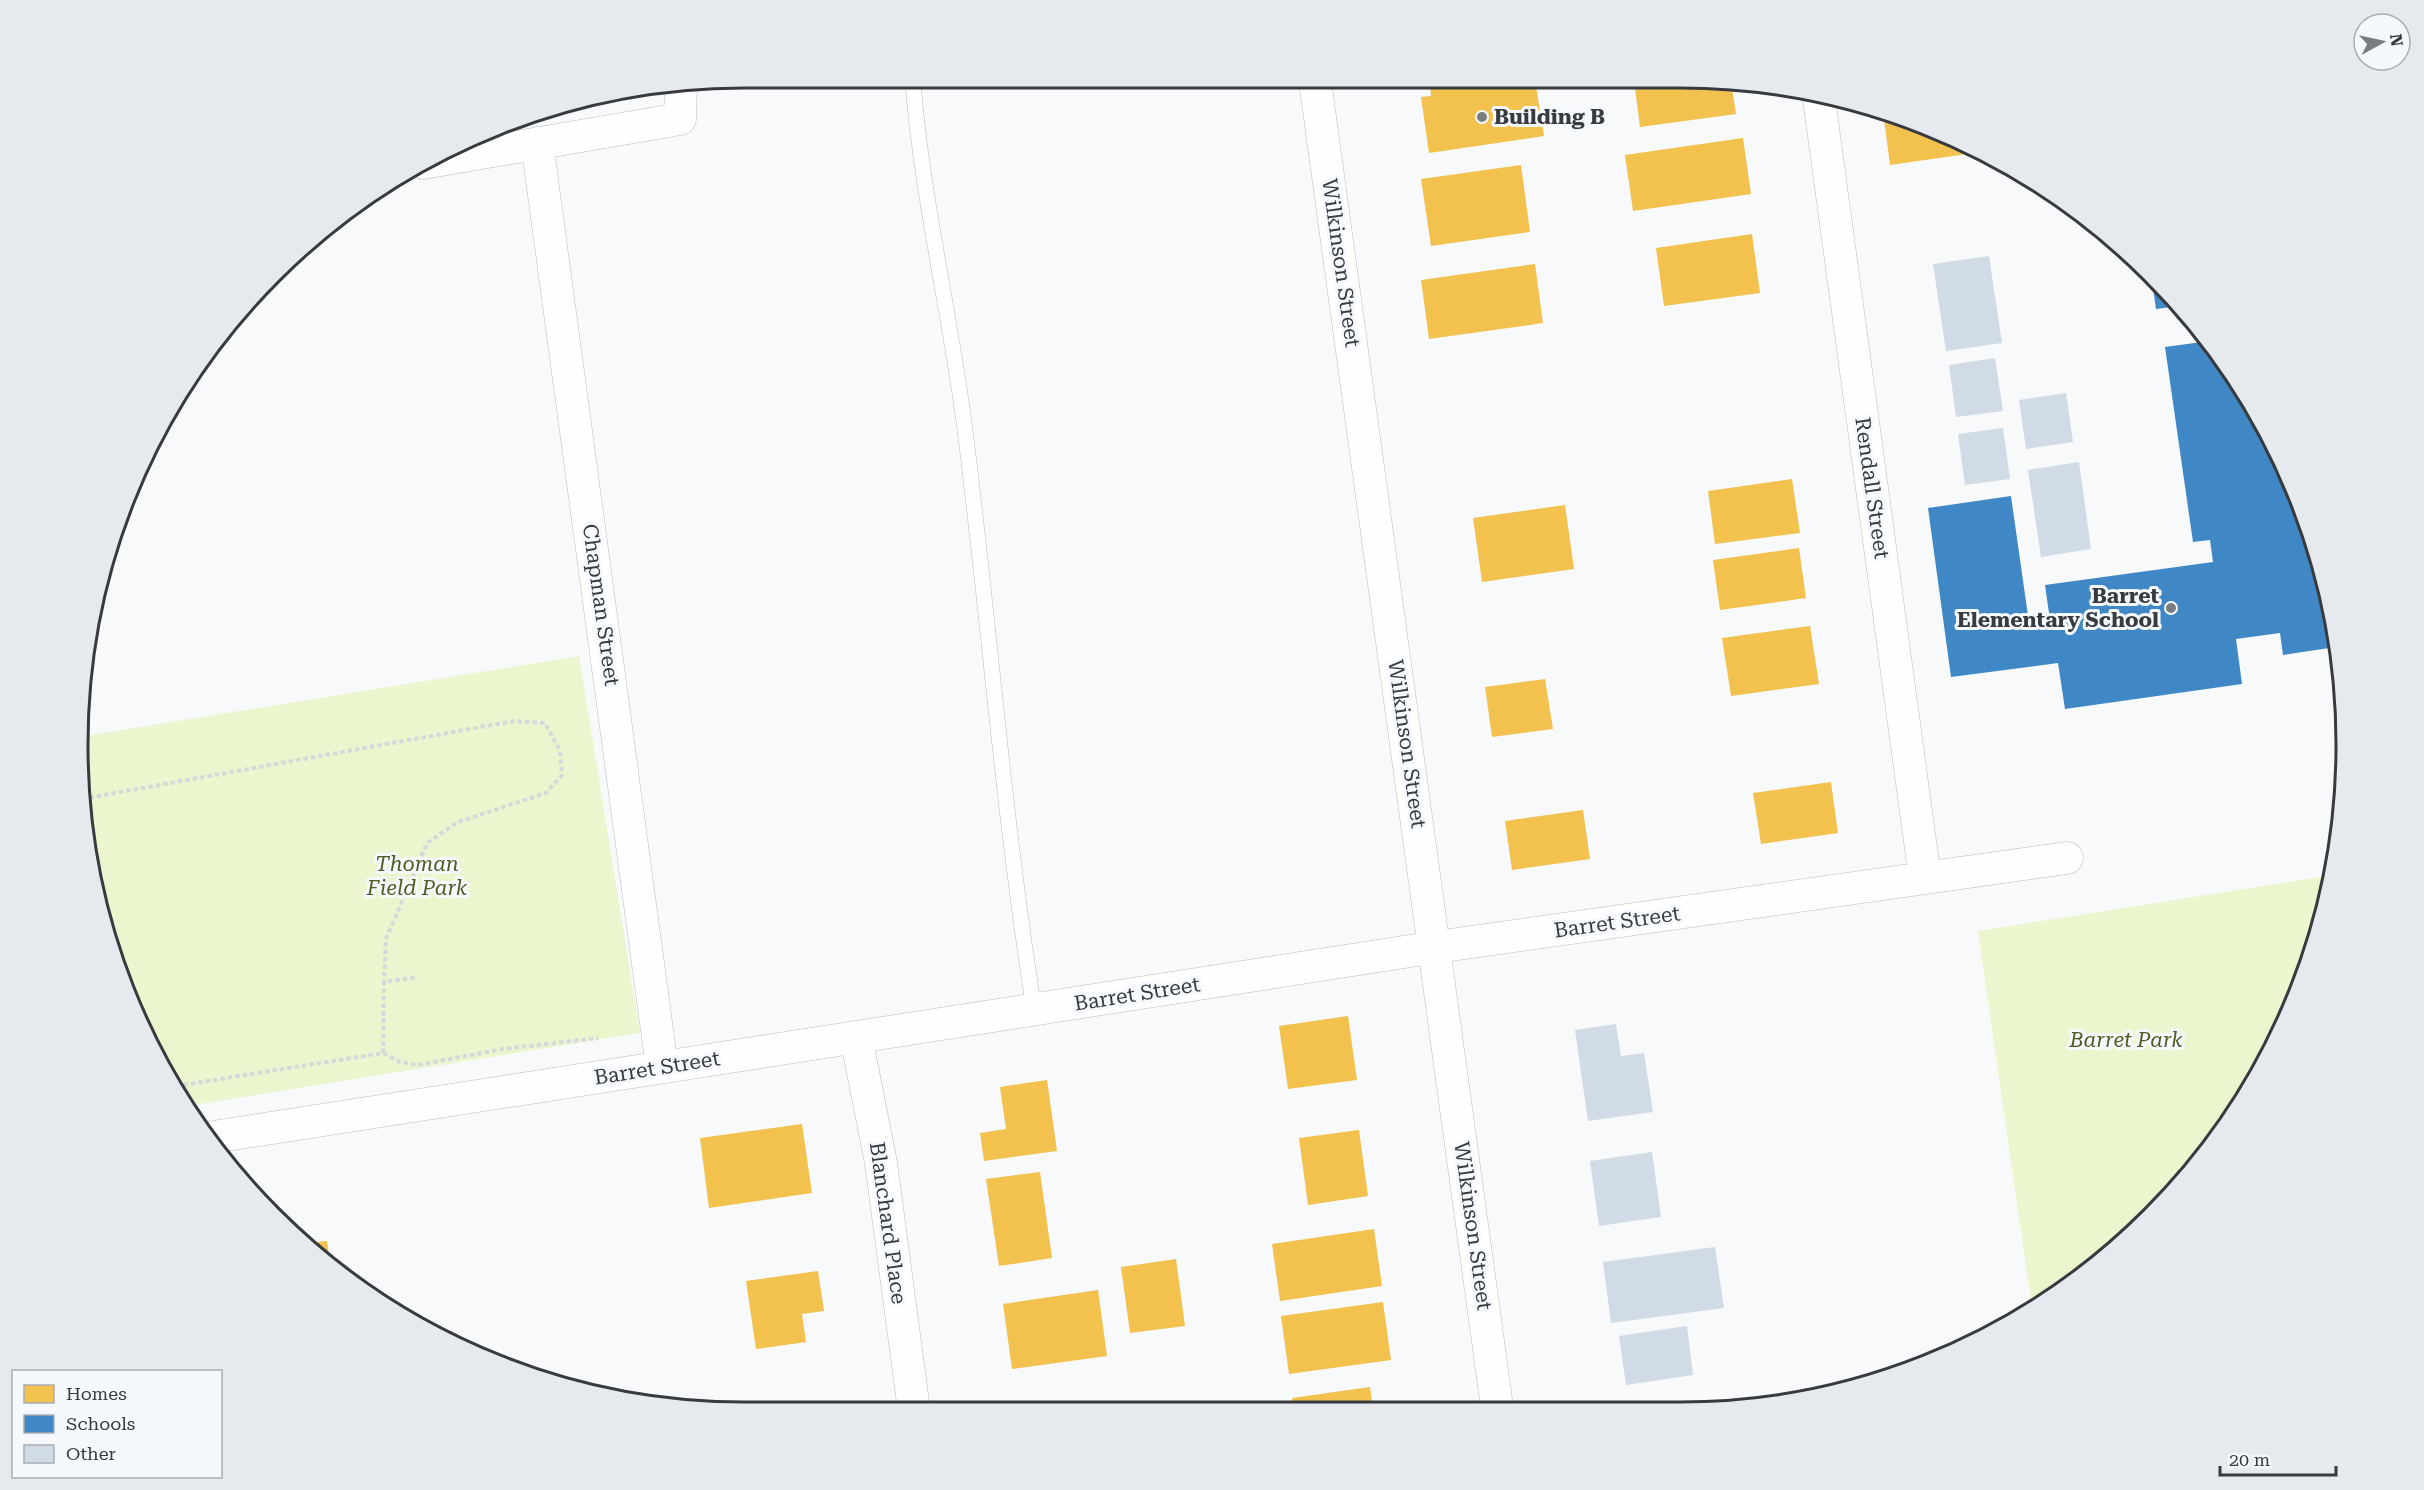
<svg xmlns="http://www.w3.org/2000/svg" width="2424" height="1490" font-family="'Roboto Serif',serif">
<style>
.green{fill:#ebf6cf}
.homes{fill:#f2c14e}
.schools{fill:#3f88c5}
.building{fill:#d1dbe5}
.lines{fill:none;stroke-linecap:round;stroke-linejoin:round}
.service-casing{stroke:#babcbe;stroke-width:16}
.minor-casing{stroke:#babcbe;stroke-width:33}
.path{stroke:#d7d8d9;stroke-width:4;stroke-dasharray:4.5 3;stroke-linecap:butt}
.service{stroke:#fefefe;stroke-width:15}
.minor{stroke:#fefefe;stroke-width:32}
.poi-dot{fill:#7a7d80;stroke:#f5f9fd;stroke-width:2}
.labels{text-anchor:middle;stroke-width:6;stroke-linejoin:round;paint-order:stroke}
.poi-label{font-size:21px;font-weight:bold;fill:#373a3e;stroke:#f5f9fd;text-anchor:start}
.street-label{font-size:21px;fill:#373a3e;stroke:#f5f9fd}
.park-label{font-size:21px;font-style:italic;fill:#515c22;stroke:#f5f9fd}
.rim{fill:none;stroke:#373a3e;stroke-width:3}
</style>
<rect width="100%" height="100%" fill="#f7f9fb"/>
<!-- green -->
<path class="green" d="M579 656 640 1033 188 1106C174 1084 158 1063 147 1040 107 961 73 825 79 737Z
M2333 875 2295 1001 2233 1116 2119 1246 2032 1308 1978 931Z"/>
<!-- homes -->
<path class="homes" d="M1723 79 1731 81 1736 114 1640 127 1634 80Z
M1473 80H1535L1544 136 1429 153 1421 97 1431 96 1430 87Z
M1883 111 1894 114 1974 153 1890 165Z
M1743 138 1751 194 1633 211 1625 155Z
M1521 165 1530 232 1431 246 1421 179Z
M1752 234 1760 293 1664 306 1656 248Z
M1535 264 1543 323 1429 339 1421 280Z
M1792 479 1800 533 1715 544 1708 491Z
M1565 505 1574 569 1482 582 1473 518Z
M1799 548 1806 598 1720 610 1713 560Z
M1810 626 1819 684 1731 696 1722 638Z
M1545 679 1553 729 1492 737 1485 687Z
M1831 782 1838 833 1761 844 1753 793Z
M1583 810 1590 859 1512 870 1505 821Z
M1348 1016 1357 1080 1288 1089 1279 1026Z
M1047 1080 1057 1151 984 1161 980 1133 1006 1129 1000 1087Z
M802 1124 812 1193 709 1208 700 1138Z
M1359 1130 1368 1196 1308 1205 1299 1138Z
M1040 1172 1052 1258 999 1266 986 1179Z
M1374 1229 1382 1286 1280 1301 1272 1244Z
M327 1241 330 1263 306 1243Z
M1176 1259 1185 1326 1130 1333 1121 1267Z
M818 1271 824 1311 802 1314 806 1342 756 1349 746 1281Z
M1098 1290 1107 1356 1012 1369 1003 1304Z
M1383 1302 1391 1360 1289 1374 1281 1316Z
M1370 1387 1373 1408H1294L1292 1398Z"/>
<!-- schools -->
<path class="schools" d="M2151 274 2161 287 2178 306 2156 309Z
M2201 334 2234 375 2278 457 2281 480 2290 479 2295 490 2326 591 2330 618H2334L2336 647 2283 655 2280 633 2236 639 2242 684 2065 709 2058 663 1951 677 1928 508 2011 496 2029 623 2050 620 2045 585 2213 562 2210 540 2193 542 2165 347 2202 342Z"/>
<!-- building -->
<path class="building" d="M1989 256 2002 343 1946 351 1933 264Z
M1995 358 2003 411 1956 417 1949 365Z
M2066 393 2073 442 2026 449 2019 400Z
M2003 428 2010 479 1965 485 1958 434Z
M2079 462 2091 549 2041 557 2028 470Z
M1616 1024 1621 1056 1644 1053 1653 1112 1588 1121 1575 1030Z
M1652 1152 1661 1217 1599 1226 1590 1161Z
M1715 1247 1724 1308 1611 1323 1603 1262Z
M1687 1326 1693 1375 1626 1385 1619 1336Z"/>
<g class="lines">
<!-- service casing -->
<g class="service-casing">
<path id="service" d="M913 83C922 197 949 308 964 422 989 618 1003 814 1034 1009"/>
</g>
<!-- minor casing -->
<g class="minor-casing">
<path id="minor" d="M1315 81 1497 1407
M1819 99 1925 878
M537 143 662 1067
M423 163 680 119 681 84
M856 1037 881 1163 914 1410
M207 1138 1436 947 2067 858"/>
</g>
<!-- path -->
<path class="path" d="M82 799 514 721 545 723 560 751 562 775 546 793 458 822 427 843 386 939 384 982
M383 1053 384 982 416 977
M176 1086 383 1053 400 1062 418 1065 503 1049 598 1038"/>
<!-- service -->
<use href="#service" class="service"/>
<!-- minor -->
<use href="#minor" class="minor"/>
</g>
<!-- markers -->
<g class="poi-dot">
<circle cx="1482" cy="117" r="6"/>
<circle cx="2171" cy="608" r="6"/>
</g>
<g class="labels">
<!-- poi labels -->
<g class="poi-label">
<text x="1494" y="124">Building B</text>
<text x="2159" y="603" text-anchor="end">Barret<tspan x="2159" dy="24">Elementary School</tspan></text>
</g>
<!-- street labels -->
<g class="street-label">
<text transform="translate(1341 263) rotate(82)" y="7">Wilkinson Street</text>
<text transform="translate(1872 488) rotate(82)" y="7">Rendall Street</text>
<text transform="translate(601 605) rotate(82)" y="7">Chapman Street</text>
<text transform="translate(1407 744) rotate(82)" y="7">Wilkinson Street</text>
<text transform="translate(1617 922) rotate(-8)" y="7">Barret Street</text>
<text transform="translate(1137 994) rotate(-9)" y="7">Barret Street</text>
<text transform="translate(657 1068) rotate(-9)" y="7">Barret Street</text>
<text transform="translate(888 1223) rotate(82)" y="7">Blanchard Place</text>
<text transform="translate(1473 1226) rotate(82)" y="7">Wilkinson Street</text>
</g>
<!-- park labels -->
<g class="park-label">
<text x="417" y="871">Thoman<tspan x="417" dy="24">Field Park</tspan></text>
<text x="2126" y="1047">Barret Park</text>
</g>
</g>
<!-- crop -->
<path d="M0 0H2424V1490H0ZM744 88H1680A656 656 0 0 1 2336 744V746A656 656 0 0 1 1680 1402H744A656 656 0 0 1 88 746V744A656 656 0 0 1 744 88Z" fill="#e6eaee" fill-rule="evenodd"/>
<path class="rim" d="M744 88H1680A656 656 0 0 1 2336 744V746A656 656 0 0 1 1680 1402H744A656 656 0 0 1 88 746V744A656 656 0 0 1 744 88Z"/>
<!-- legend -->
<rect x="12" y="1370" width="210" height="108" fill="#f5f9fd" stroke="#a9adb1" stroke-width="1.5"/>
<rect x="24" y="1385" width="30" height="18" fill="#f2c14e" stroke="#a9adb1" stroke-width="1.5"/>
<text x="66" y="1400" font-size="18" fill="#373a3e">Homes</text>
<rect x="24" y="1415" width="30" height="18" fill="#3f88c5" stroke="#a9adb1" stroke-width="1.5"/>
<text x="66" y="1430" font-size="18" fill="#373a3e">Schools</text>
<rect x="24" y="1445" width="30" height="18" fill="#d1dbe5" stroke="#a9adb1" stroke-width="1.5"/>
<text x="66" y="1460" font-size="18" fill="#373a3e">Other</text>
<!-- north arrow -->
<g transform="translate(2382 42) rotate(82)"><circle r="28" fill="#f5f9fd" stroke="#a9adb1" stroke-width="1.5"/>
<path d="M0-4.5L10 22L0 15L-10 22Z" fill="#7a7d80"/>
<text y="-9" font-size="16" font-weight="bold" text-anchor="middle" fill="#373a3e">N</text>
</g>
<!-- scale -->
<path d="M2220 1466v9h116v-9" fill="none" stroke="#373a3e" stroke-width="3"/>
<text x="2229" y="1466" font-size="18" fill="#373a3e" stroke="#f5f9fd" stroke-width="4.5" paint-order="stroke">20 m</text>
</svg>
